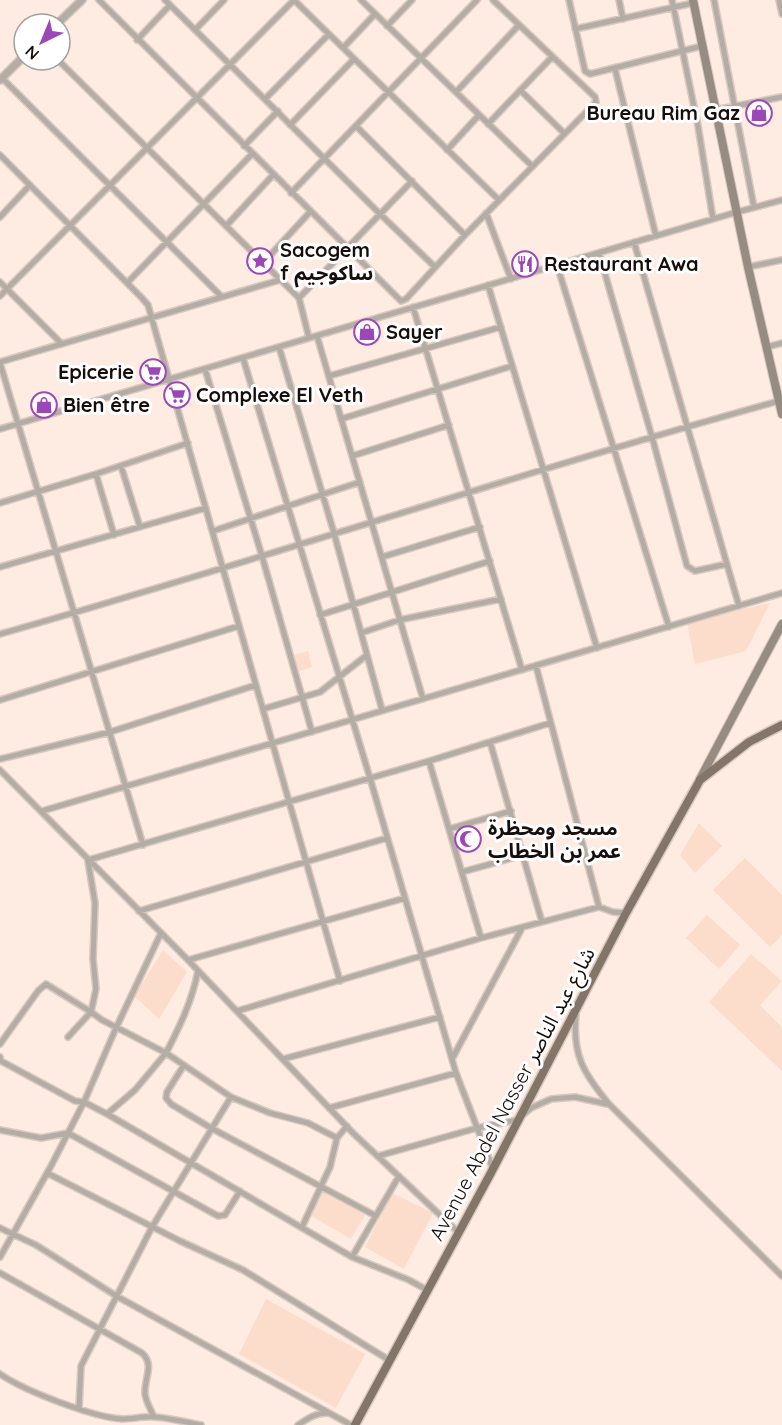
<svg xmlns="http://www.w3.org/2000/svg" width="782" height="1425" font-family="Quicksand,'Noto Sans Arabic',sans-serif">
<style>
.built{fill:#fcddcc}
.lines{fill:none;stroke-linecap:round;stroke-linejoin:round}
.minor-casing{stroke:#d9c8bf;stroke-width:8}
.tertiary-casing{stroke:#d9c8bf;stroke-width:10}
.secondary-casing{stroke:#d9c8bf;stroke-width:10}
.primary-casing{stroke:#d9c8bf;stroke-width:11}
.minor{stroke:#b4ada5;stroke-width:5}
.tertiary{stroke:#b4ada5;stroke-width:7}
.secondary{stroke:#978c81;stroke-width:8}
.primary{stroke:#837567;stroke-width:8}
.labels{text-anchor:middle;stroke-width:6;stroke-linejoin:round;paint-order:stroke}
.poi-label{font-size:20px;font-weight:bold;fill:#160e0a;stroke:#fff;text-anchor:start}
.street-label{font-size:20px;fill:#160e0a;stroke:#fff}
</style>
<rect width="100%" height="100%" fill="#feebe1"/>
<!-- built -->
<path class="built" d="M770 603 746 651 695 664 687 622Z
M308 651 312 667 299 671 294 655Z
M699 823 722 846 695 873 680 855Z
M745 858 782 895V935L770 947 713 890Z
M707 915 740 945 719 969 686 938Z
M163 950 187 972 159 1019 134 996Z
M751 954 782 981 760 1005 782 1027V1071L709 1002Z
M322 1192 365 1215 351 1239 310 1215Z
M392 1193 433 1213 404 1269 365 1247Z
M266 1299 365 1354 336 1408 239 1354Z"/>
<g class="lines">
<!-- minor casing -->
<g class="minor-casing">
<path id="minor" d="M99 0 401 301 406 299 465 235 596 102 595 97 493 0
M165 0 380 214 434 266
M294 0 499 200
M361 0 532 166
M569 0 585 71 590 74 702 46
M619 0 623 19
M672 0 698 126 713 219
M714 0 754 207
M779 0 782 14
M387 26 412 0
M575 29 693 3
M195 30 224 0
M137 40 170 5
M343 48 375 14
M58 60 299 298 309 338
M615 69 656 236
M2 78 222 297
M520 90 564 133
M456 92 519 25
M265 99 329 34
M715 110 782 97
M488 124 552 57
M290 125 354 59
M356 126 465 235
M244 146 278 111
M447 150 479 115
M0 155 141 297 148 305 340 981
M291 193 477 0
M486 213 511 279
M0 217 30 185
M226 226 273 175
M634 242 739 606
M599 253 652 437 687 566 695 571 727 564
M263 263 310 212
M557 265 669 627
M748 267 782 260
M0 282 62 344
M127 283 252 154
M488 285 597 648
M0 296 294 0
M299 298 412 181
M413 307 522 670
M317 336 423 699
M279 347 334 533 382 710
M767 347 782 343
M243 358 370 778 456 1073 493 1169
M0 362 280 280
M0 363 143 845
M205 369 262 556 312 732
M329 376 501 327
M341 419 512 366
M0 429 737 212 782 200
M352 456 449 425
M121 466 140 527
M96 474 114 535
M0 503 96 474 188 443
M213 531 360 482
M382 557 480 527
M0 567 206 508
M320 615 490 561
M361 633 399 620 501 599
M0 634C261 560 518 473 779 401
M536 666 599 907
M0 700 239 626
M263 709 320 692 367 655
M490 742 542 922
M0 759 110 732 256 685
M429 761 481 938
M0 770 188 960 353 1133 458 1232
M42 811 782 593
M449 829 511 811
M88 860 429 761 550 723
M88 861 95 903 93 959 96 989 91 1012 102 1020 166 1053 135 1090 107 1114
M462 872 523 855
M139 911 387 838
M188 960 405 898
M237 1011 481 938 599 907 613 912 626 913
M576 1015C572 1055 584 1074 609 1104L782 1276
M0 1044 38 991 46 984 91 1012 68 1037
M0 1057 1 1061 75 1101 84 1102 107 1114 352 1257 409 1280 427 1290
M283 1059 440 1017
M452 1059 522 928
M184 1065 167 1092 166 1098 171 1104 211 1128 376 1216
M231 1097 270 1113 308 1123 337 1138 347 1126
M329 1108 456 1073
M0 1130 41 1138 68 1133 218 1216 225 1215 240 1191
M378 1156 477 1128 517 1120 531 1108 551 1099 575 1097 607 1104
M47 1173 180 1241 243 1270 389 1360
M302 1227 330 1167 337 1138
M0 1228 36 1245 118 1297 351 1425
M0 1257 51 1166 84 1102 116 1028 161 933
M352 1257 399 1176
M0 1273 142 1353C155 1365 144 1378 145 1394 146 1402 151 1410 154 1417
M0 1374C25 1391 92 1417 122 1419 133 1419 144 1416 155 1417 170 1418 186 1422 201 1425
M79 1408 81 1366 152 1227 231 1097 166 1053C180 1026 192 1001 198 971
M298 1425C307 1419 315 1413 327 1413"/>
</g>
<!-- tertiary casing -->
<g class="tertiary-casing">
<path id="tertiary" d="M57 24 82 0
M0 80 24 56"/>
</g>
<!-- secondary casing -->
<g class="secondary-casing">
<path id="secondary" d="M693 0 748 267 782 414
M700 779 782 624"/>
</g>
<!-- primary casing -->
<g class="primary-casing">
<path id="primary" d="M355 1425 493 1169 626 913 700 780 749 742 782 725"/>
</g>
<!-- minor -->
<use href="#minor" class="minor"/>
<!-- tertiary -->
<use href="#tertiary" class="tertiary"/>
<!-- secondary -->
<use href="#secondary" class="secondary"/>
<!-- primary -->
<use href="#primary" class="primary"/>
</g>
<!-- icons -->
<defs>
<g id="shop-ring" transform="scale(1.35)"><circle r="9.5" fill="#fff" stroke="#9b47b6" stroke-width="1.5"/><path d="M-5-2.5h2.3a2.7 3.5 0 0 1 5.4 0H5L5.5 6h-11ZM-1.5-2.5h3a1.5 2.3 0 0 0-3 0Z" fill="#9b47b6"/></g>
<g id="sight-ring" transform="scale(1.35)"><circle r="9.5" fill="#fff" stroke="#9b47b6" stroke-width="1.5"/><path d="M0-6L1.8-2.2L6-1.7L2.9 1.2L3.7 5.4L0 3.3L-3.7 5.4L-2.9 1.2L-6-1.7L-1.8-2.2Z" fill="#9b47b6"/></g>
<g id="restaurant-ring" transform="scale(1.35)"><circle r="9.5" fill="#fff" stroke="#9b47b6" stroke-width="1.5"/><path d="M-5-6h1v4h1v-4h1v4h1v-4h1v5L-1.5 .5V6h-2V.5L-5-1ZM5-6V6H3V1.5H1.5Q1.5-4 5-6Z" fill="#9b47b6"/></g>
<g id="supermarket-ring" transform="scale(1.35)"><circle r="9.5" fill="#fff" stroke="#9b47b6" stroke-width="1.5"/><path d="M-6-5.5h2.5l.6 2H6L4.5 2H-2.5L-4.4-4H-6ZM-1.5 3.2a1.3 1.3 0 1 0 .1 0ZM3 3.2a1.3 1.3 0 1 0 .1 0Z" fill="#9b47b6"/></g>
<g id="mosque-ring" transform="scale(1.35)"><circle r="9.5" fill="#fff" stroke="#9b47b6" stroke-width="1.5"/><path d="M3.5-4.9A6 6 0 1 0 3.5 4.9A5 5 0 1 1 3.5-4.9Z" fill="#9b47b6"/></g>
</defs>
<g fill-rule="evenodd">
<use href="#shop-ring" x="759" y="113"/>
<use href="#sight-ring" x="260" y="261"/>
<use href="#restaurant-ring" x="525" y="264"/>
<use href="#shop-ring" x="367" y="332"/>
<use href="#supermarket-ring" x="153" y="372"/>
<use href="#supermarket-ring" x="177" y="395"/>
<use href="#shop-ring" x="44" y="405"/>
<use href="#mosque-ring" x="468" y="839"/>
</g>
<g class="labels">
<!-- poi labels -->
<g class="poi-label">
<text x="740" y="120" text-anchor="end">Bureau Rim Gaz</text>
<text x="280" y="257">Sacogem<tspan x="280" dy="23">f ساكوجيم</tspan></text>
<text x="544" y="271">Restaurant Awa</text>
<text x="386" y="339">Sayer</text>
<text x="134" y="379" text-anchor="end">Epicerie</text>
<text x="196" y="402">Complexe El Veth</text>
<text x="63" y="412">Bien être</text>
<text x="488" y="835">مسجد ومحظرة<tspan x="488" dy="23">عمر بن الخطاب</tspan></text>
</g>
<!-- street labels -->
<g class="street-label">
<text transform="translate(512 1094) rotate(-62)" y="7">Avenue Abdel Nasser شارع عبد الناصر</text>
</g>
</g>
<!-- north arrow -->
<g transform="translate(42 42) rotate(223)"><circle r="28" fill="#ffffff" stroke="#a29f9d" stroke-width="1.5"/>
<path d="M0-4.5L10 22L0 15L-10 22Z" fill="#9b47b6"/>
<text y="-9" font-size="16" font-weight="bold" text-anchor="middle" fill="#160e0a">N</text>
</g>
</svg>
